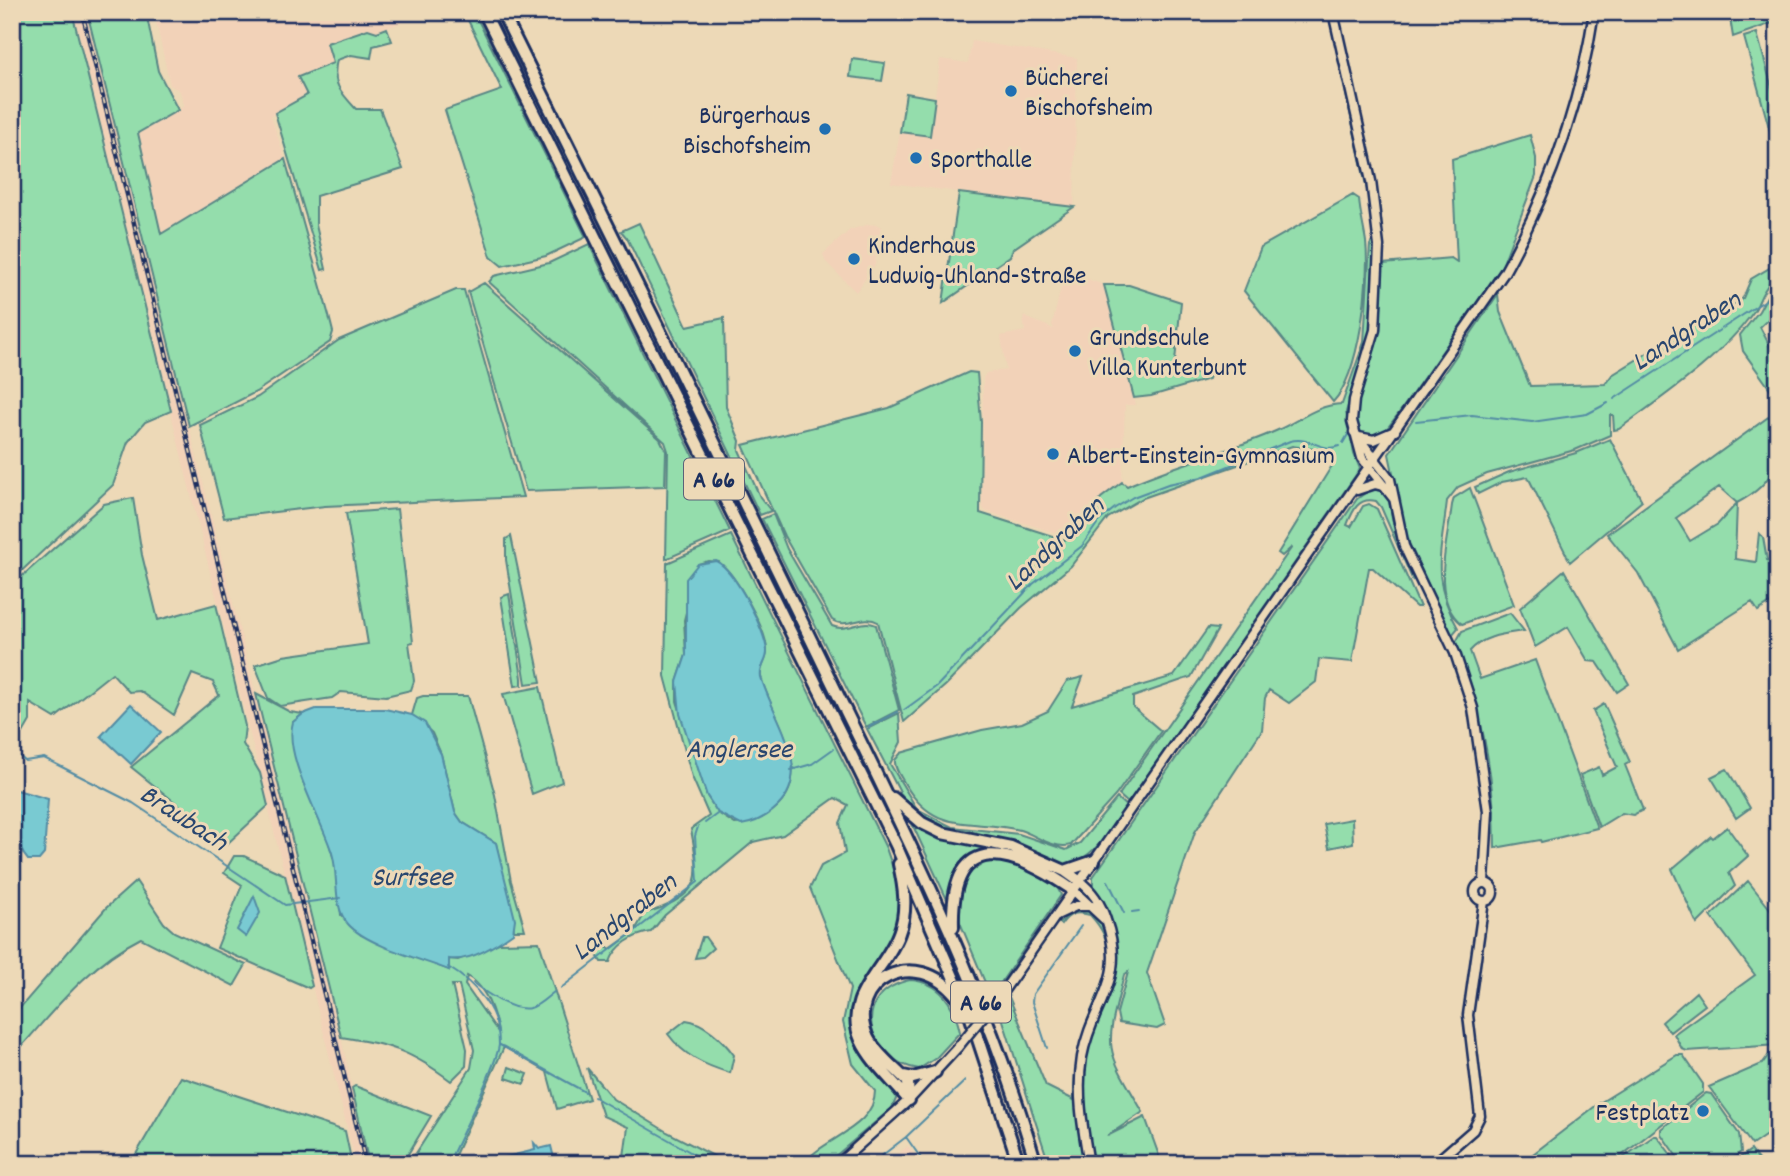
<svg xmlns="http://www.w3.org/2000/svg" width="1790" height="1176" font-family="Dekko,sans-serif">
<style>
.built{fill:#f2d2b8}
.green{fill:#94ddac;stroke:#588685;stroke-width:2;fill-rule:evenodd}
.water{fill:#79cad2;stroke:#538ca4;stroke-width:2}
.lines{fill:none;stroke-linecap:round;stroke-linejoin:round}
.stream{stroke:#538ca4;stroke-width:2}
.secondary-casing{stroke:#1b2f5e;stroke-width:13}
.highway-casing{stroke:#1b2f5e;stroke-width:16}
.secondary{stroke:#edd9b7;stroke-width:8}
.highway{stroke:#edd9b7;stroke-width:10}
.rail-casing{stroke:#1b2f5e;stroke-width:4.5}
.rail{stroke:#edd9b7;stroke-width:2;stroke-dasharray:5;stroke-linecap:butt}
.secondary-bridge-casing{stroke:#1b2f5e;stroke-width:13;stroke-linecap:butt}
.secondary-bridge{stroke:#edd9b7;stroke-width:8}
.poi-dot{fill:#1f6fb2;stroke:#edd9b7;stroke-width:2.5}
.labels{text-anchor:middle;stroke-width:6;stroke-linejoin:round;paint-order:stroke}
.shield{fill:#edd9b7;stroke:#5a6279;stroke-width:2}
.shield-label{font-size:24px;font-weight:bold;fill:#1b2f5e}
.poi-label{font-size:26px;fill:#1b2f5e;stroke:#edd9b7;text-anchor:start}
.water-label{font-size:28px;font-style:italic;fill:#29466f;stroke:#edd9b7}
</style>
<rect width="100%" height="100%" fill="#edd9b7"/>
<filter id="ink" filterUnits="userSpaceOnUse"><feTurbulence type="fractalNoise" baseFrequency=".0143" numOctaves="2"/><feDisplacementMap in="SourceGraphic" scale="14" xChannelSelector="R" yChannelSelector="G"/><feConvolveMatrix kernelMatrix="1 2 1 2 8 2 1 2 1" color-interpolation-filters="sRGB"/></filter>
<g filter="url(#ink)">
<!-- built -->
<path class="built" d="M72 12H86L341 1037 369 1164H356Z
M154 12H405L408 20 377 32 368 29 328 43 333 63 298 77 308 95 271 116 285 159 161 235 138 133 184 106 180 91 170 85Z
M972 41 1077 58 1074 207 891 183 900 132 930 136 940 59 968 63Z
M870 224 881 226 875 265 856 292 825 261 823 254 850 230Z
M1065 271 1104 285 1136 405H1125L1122 482 1101 498 1075 536 1069 537 985 511 982 506 983 378 986 373 1006 370 1001 336 1025 331 1023 316 1054 329 1052 325Z
M908 1146 922 1164H884Z"/>
<!-- green -->
<path class="green" d="M12 12H72L171 411 145 422 128 442 113 485 12 580Z
M87 12H146L158 71 178 110 138 133 161 234 285 159 329 316 333 332 330 342 256 392 189 426Z
M464 12H474L586 237 546 256 502 266 491 257 445 110 502 90Z
M1328 12H1331L1369 188 1367 190Z
M1729 12H1778V21L1733 37Z
M387 28 392 41 373 46 371 58 351 55 337 60C331 83 341 93 356 109H380L403 169 316 196V225L326 269 322 270 275 113 307 95 298 77 333 63 327 43 368 29 377 32Z
M1757 33 1778 110V140L1773 142 1744 37Z
M852 59 885 63 882 81 850 77Z
M906 93 935 98 930 136 900 132Z
M1530 135 1536 158V176L1502 266 1399 413 1385 431 1371 437 1358 433 1354 415 1376 344 1383 264 1451 258 1457 262 1452 159Z
M959 193 1074 207 1013 249 1010 256 943 303Z
M1353 195 1359 199C1360 214 1364 228 1366 242 1370 280 1360 374 1333 402L1244 291 1261 247Z
M639 223 687 326 724 318 726 407 740 441 739 450 760 497 771 511 760 515 627 238 621 231Z
M1375 237 1371 329 1346 412 1354 454 1360 469 1128 803 1119 795 1292 547 1282 556 1278 553 1333 464 1328 451 1292 446 1143 498 1108 518 1071 566 1021 608 946 685 904 722 878 622C863 613 847 630 832 620L784 536 743 445 889 408 969 372 977 373 981 422 980 513 1065 540 1075 536 1101 498 1122 482 1127 486C1176 464 1229 452 1278 430 1301 420 1316 405 1342 404L1364 342 1370 245Z
M589 244 730 531 666 559 668 451 665 442 489 282 494 276 549 263Z
M1778 263C1778 276 1770 280 1764 291 1760 297 1758 305 1754 311 1721 358 1665 395 1619 429L1614 430 1613 415H1610V435L1575 450 1487 474 1458 487 1447 501C1441 554 1430 579 1458 628L1452 635 1407 539 1389 454 1498 294 1500 312 1530 386 1605 384 1612 375 1683 331 1735 304 1743 298 1751 279Z
M1778 276V310L1760 327 1778 362V400L1743 351 1740 335 1759 311Z
M484 283 660 439 666 451 665 486 526 491 468 292Z
M1104 285H1129L1181 302 1174 371 1210 375 1209 379 1151 396 1134 398Z
M456 290H464L523 497 325 506 224 518 200 425 258 397 339 340Z
M1778 410C1778 455 1783 479 1737 503L1735 559 1756 562 1759 533 1763 537 1767 560H1778V587L1772 589 1775 600 1758 611 1752 602 1678 649 1638 573 1607 534ZM1719 487 1737 503 1718 524 1690 541 1676 518Z
M1610 439 1642 501 1570 562 1528 477 1502 482 1478 494 1475 487 1509 472 1576 453Z
M1372 488 1383 490 1388 496 1395 533 1413 581 1381 507 1376 501C1358 497 1353 510 1347 525L1351 527 1363 506 1369 504 1377 509 1420 607H1416L1373 568H1369L1352 662 1319 659 1316 682 1289 703 1269 690 1265 698 1262 730 1195 832 1147 973 1165 1025 1157 1029 1119 1023 1117 1013 1128 972 1124 975C1105 1051 1103 1044 1143 1112L1107 1136 1145 1117 1162 1164H1093L1083 1094 1085 1060 1091 1037 1116 976 1118 951 1111 921 1093 886V877L1357 499Z
M1470 488 1514 605 1462 624C1429 599 1448 540 1452 505L1454 498Z
M133 498 142 555 158 620 216 604 245 726 243 744 260 773 268 806 227 844 131 767 219 695 213 682 192 674 174 715 140 691 129 692 112 673 55 718 30 703V721L23 733 12 734V585L104 504Z
M397 509 413 642 409 643 414 681 411 690 386 696 341 692 332 698 280 706 268 698 255 665 283 656 368 644 346 513Z
M773 514 787 549 832 626C847 633 861 618 876 625L899 710 866 727 762 519Z
M731 535 886 848 896 877 900 920 879 963 855 995 850 1019 857 1043 895 1092 896 1099 892 1108 826 1164H803C823 1138 875 1128 875 1091L853 1064 843 1022 850 989 810 888 821 866 845 853 840 823 848 805 835 798 783 835 753 842 665 915 651 932C633 935 616 945 610 962H601L597 955 602 945 610 949 634 932 645 913C661 909 690 898 695 880 699 866 693 843 691 829L709 816 692 777 665 676 667 563ZM708 561 719 562C736 575 767 630 767 651 767 661 759 668 761 677 771 716 815 769 778 806 765 818 752 824 735 824L718 813 707 796 677 701V682L686 655 684 620 698 564Z
M511 536 541 682 526 684 506 560V539Z
M1564 570 1629 684 1617 692 1597 662 1588 661 1568 627 1535 647 1520 608Z
M509 594 522 678V685L515 686 501 597Z
M1510 613 1524 631C1505 634 1484 635 1470 651L1480 679 1535 660 1597 828 1541 842 1540 840 1495 848C1495 777 1482 709 1455 644L1462 631Z
M1208 628 1218 629 1191 677 1133 697V707L1161 731 1116 795 1071 845C1054 850 1036 835 1020 830 972 818 935 836 905 784 901 776 894 769 895 760L901 753 982 730 1022 723 1048 711 1067 681 1083 677 1072 706 1174 676Z
M540 687 562 782 532 794 503 694Z
M256 694 290 712 303 714 293 722 337 870 341 915 361 935 449 970V959L458 960 499 943 539 942 589 1099 557 1109 547 1072 504 1047 451 1164H409L471 1068 474 1050 459 985H452L467 1049 466 1066 451 1081C411 1051 389 1044 341 1037ZM467 976C486 986 494 1012 498 1032L465 985Z
M423 696H468L495 795 511 881 525 930H514L496 843 462 822 455 812 441 754 432 733 412 715 417 698Z
M1604 704 1630 762 1625 765 1643 810 1633 815 1622 813 1599 827 1580 775 1599 767 1602 775 1617 767 1593 711Z
M899 713 901 742 890 764 917 809 952 827 1019 834 1066 850 1080 843 1117 798 1127 807C1109 831 1095 858 1065 866L932 825 905 802 867 729Z
M1727 769 1750 808 1736 818 1711 777Z
M908 815 940 836 1012 853 1004 852 958 873 951 889 950 906Z
M1352 819 1353 843 1329 848 1324 824Z
M1727 827 1748 856 1729 873 1735 886 1697 924 1672 869 1711 836 1713 838Z
M234 856H244L285 875 312 986 309 988 217 948 242 885 224 873Z
M991 859C1014 860 1052 870 1061 895L991 997 959 920 956 904 964 876Z
M136 881 164 923 174 932 246 965 234 986 141 938C87 965 52 1013 12 1057V1017L106 908Z
M1748 881 1778 919V963L1772 967 1778 976V1045L1687 1051 1682 1049 1674 1034 1755 975 1711 916Z
M1077 909C1089 909 1097 914 1103 924 1128 969 1087 1014 1079 1057 1075 1080 1084 1137 1086 1164H1049L1000 1011 1009 997 1046 1086 1074 1100C1073 1074 1078 1049 1086 1025 1100 983 1127 954 1090 915 1076 911 1069 913 1061 925L1059 923Z
M702 937H705L713 948 703 957 695 958Z
M910 980C941 982 954 1004 960 1032L936 1058 919 1069C866 1061 849 993 910 980Z
M1696 992 1705 1005 1670 1032 1662 1022Z
M686 1020C704 1022 723 1040 734 1055L730 1073C704 1065 684 1056 668 1034Z
M1778 1051V1127L1752 1145 1709 1087 1762 1064 1771 1052Z
M1677 1055H1683L1703 1084V1092L1611 1164H1520L1598 1104Z
M509 1067 528 1074 524 1084 506 1078Z
M587 1068 613 1099 667 1132 729 1164H623L628 1127 603 1116Z
M181 1077 345 1131 352 1164H142L132 1161Z
M355 1086 431 1116 402 1164H369L352 1088Z
M1706 1093 1711 1094 1739 1134 1741 1152 1724 1164H1682L1661 1134V1129Z
M1657 1136 1678 1164H1614L1654 1136Z
M1751 1150 1761 1164H1731Z"/>
<!-- water -->
<path class="water" d="M716 561C735 570 766 631 767 652 767 662 759 667 761 677 772 717 815 768 778 806 768 816 756 823 741 825L718 813 707 796 680 714 677 682 686 655V579L698 564Z
M131 704 161 732 131 764 101 736Z
M316 709H385L412 715 425 723 441 754 455 812 462 822 496 843 515 919 513 933C496 945 471 962 449 959V970C423 960 366 945 348 924 332 907 339 875 332 853 321 818 283 755 293 722L303 714Z
M17 790 48 799 44 854 39 860H28C15 846 12 813 12 794Z
M254 896 260 913 246 937 237 930Z
M534 1143 539 1149 551 1146 555 1162 508 1164 506 1157 535 1150Z"/>
<g class="lines">
<!-- stream -->
<path class="stream" d="M1614 399 1778 292
M1416 421 1472 415 1532 422 1587 414 1608 403
M1343 443 1350 431
M904 710 937 686 1033 584 1082 546 1099 521 1115 508 1133 497 1168 484 1202 477 1290 441C1312 436 1321 453 1339 446
M869 727 897 712
M12 750 25 761 44 758 133 803 285 905 340 898
M791 770 812 764 833 749
M705 823 717 814
M1108 881 1124 913
M1132 912 1139 911
M448 967C476 984 499 1010 499 1044 499 1061 457 1143 448 1164
M473 983C486 993 512 1012 530 1008 539 1006 547 997 554 992
M561 988 698 882 695 836 698 827
M500 1045 585 1092
M1047 1048 1032 1002 1033 994 1081 926
M594 1097 711 1164
M906 1137 965 1081
M871 1164 906 1137 925 1164"/>
<!-- secondary casing -->
<g class="secondary-casing">
<path id="secondary" d="M1333 12 1371 181 1379 246 1375 330 1354 400 1352 421 1362 458 1394 499
M1354 432 1390 479 1404 546 1455 653 1473 708 1488 811 1484 882
M1359 437 1374 440 1395 431
M1357 490 1375 484 1386 487
M1079 881C1093 891 1101 904 1106 920 1128 981 1092 1002 1082 1057 1076 1093 1083 1129 1089 1164
M1475 892a9 9 0 1 1 18 0a9 9 0 1 1-18 0Z
M1073 890 1104 919
M1057 915 1076 906H1092
M1002 993 1504 273C1550 190 1580 106 1594 12
M838 1164 909 1100 958 1047
M1434 1164 1473 1130 1480 1116 1468 1015 1484 901"/>
</g>
<!-- highway casing -->
<g class="highway-casing">
<path id="highway" d="M484 12 896 845 971 1018 1019 1164
M502 12C608 226 714 439 818 654 899 822 984 984 1036 1164
M893 798 922 823 942 833 1011 847 1065 871 1079 881
M899 864C904 887 908 910 899 933 886 970 842 997 861 1040 871 1062 893 1081 909 1100
M1065 871 1094 861
M953 927C950 825 1015 850 1073 890
M903 1076 913 1078 935 1072
M909 1100 908 1082C895 1068 877 1055 868 1038 843 984 915 941 959 999"/>
</g>
<!-- secondary -->
<use href="#secondary" class="secondary"/>
<!-- highway -->
<use href="#highway" class="highway"/>
<!-- rail casing -->
<g class="rail-casing">
<path id="rail" d="M82 12 366 1164"/>
</g>
<!-- rail -->
<use href="#rail" class="rail"/>
<!-- secondary-bridge casing -->
<g class="secondary-bridge-casing">
<path id="secondary-bridge" d="M958 1047 1002 993"/>
</g>
<!-- secondary-bridge -->
<use href="#secondary-bridge" class="secondary-bridge"/>
</g>
</g>
<!-- markers -->
<g class="poi-dot">
<circle cx="1011" cy="91" r="7"/>
<circle cx="825" cy="129" r="7"/>
<circle cx="916" cy="158" r="7"/>
<circle cx="854" cy="259" r="7"/>
<circle cx="1075" cy="351" r="7"/>
<circle cx="1053" cy="454" r="7"/>
<circle cx="1703" cy="1111" r="7"/>
</g>
<g class="labels">
<!-- shield labels -->
<g class="shield">
<rect x="684" y="458.5" width="60" height="41" rx="5"/>
<rect x="951" y="981.5" width="60" height="41" rx="5"/>
</g>
<g class="shield-label">
<text x="714" y="487">A 66</text>
<text x="981" y="1010">A 66</text>
</g>
<!-- poi labels -->
<g class="poi-label">
<text x="1025" y="85">Bücherei<tspan x="1025" dy="30">Bischofsheim</tspan></text>
<text x="811" y="123" text-anchor="end">Bürgerhaus<tspan x="811" dy="30">Bischofsheim</tspan></text>
<text x="930" y="167">Sporthalle</text>
<text x="868" y="253">Kinderhaus<tspan x="868" dy="30">Ludwig-Uhland-Straße</tspan></text>
<text x="1089" y="345">Grundschule<tspan x="1089" dy="30">Villa Kunterbunt</tspan></text>
<text x="1067" y="463">Albert-Einstein-Gymnasium</text>
<text x="1689" y="1120" text-anchor="end">Festplatz</text>
</g>
<!-- water labels -->
<g class="water-label">
<text transform="translate(1685 329) rotate(-33)" y="10">Landgraben</text>
<text transform="translate(1053 542) rotate(-43)" y="10">Landgraben</text>
<text x="739" y="757">Anglersee</text>
<text transform="translate(185 816) rotate(33)" y="10">Braubach</text>
<text x="412" y="885">Surfsee</text>
<text transform="translate(623 915) rotate(-38)" y="10">Landgraben</text>
</g>
</g>
<!-- margin -->
<rect width="1790" height="1176" fill="none" stroke="#edd9b7" stroke-width="42"/>
<rect x="21" y="21" width="1748" height="1134" fill="none" stroke="#1b2f5e" stroke-width="2.5" filter="url(#ink)"/>
</svg>
